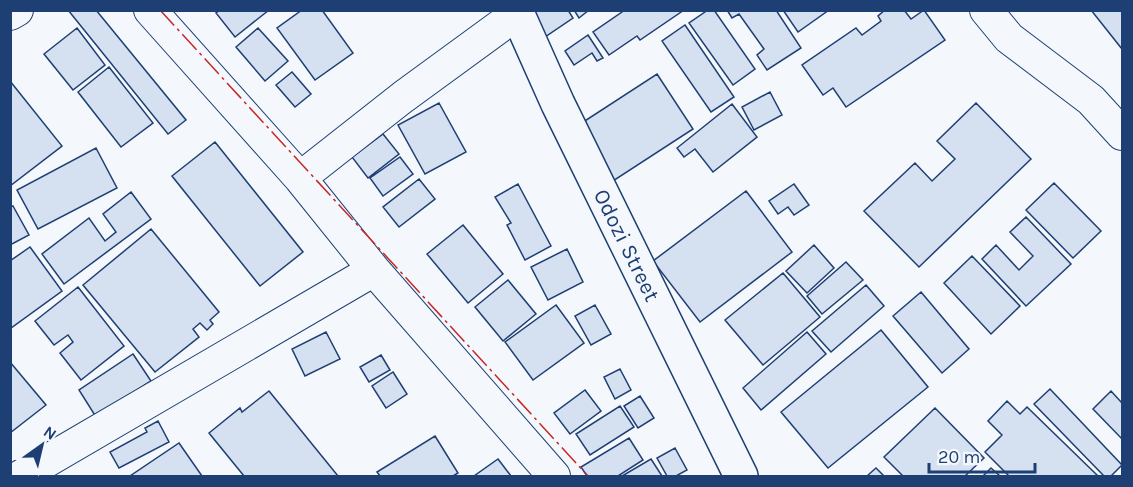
<svg xmlns="http://www.w3.org/2000/svg" width="1133" height="487" font-family="Karla,sans-serif">
<style>
.building{fill:#d5e0f0;stroke:#1d3f73;stroke-width:1.5}
.lines{fill:none;stroke-linecap:round;stroke-linejoin:round}
.street-casing{stroke:#1d3f73;stroke-width:34}
.secondary-casing{stroke:#1d3f73;stroke-width:36}
.street{stroke:#f4f7fb;stroke-width:32}
.secondary{stroke:#f4f7fb;stroke-width:33}
.power{stroke:#c62828;stroke-width:1.5;stroke-dasharray:21 4.5 3 4.5;stroke-linecap:butt}
.labels{text-anchor:middle;stroke-width:4.5;stroke-linejoin:round;paint-order:stroke}
.street-label{font-size:22px;fill:#1d3f73;stroke:#f4f7fb}
</style>
<rect width="100%" height="100%" fill="#f4f7fb"/>
<!-- building -->
<path class="building" d="M68 10H96L186 120 168 134Z
M220 10H269L235 37 216 13Z
M302 10H322L353 53 315 80 277 28Z
M531 10H568L573 18 539 41Z
M574 10H589L579 18Z
M625 10H684L640 40 637 36 609 55 593 32Z
M708 10H714L755 69 733 85 689 23Z
M727 10H776L801 48 767 70 757 55 764 49 739 14 732 18Z
M783 10H829L798 32Z
M885 10H904L911 19 924 10 945 40 846 107 833 88 823 95 802 65 856 28 862 35 881 21 878 16Z
M1091 10H1122V49Z
M685 25 734 97 711 112 662 41Z
M77 28 105 65 73 90 44 54Z
M258 28 288 61 265 81 236 47Z
M588 35 603 58 597 61 592 53 574 65 565 51Z
M109 67 153 123 121 147 78 92Z
M292 72 311 94 295 107 276 85Z
M657 74 693 129 613 181 577 126Z
M10 81 62 146 10 186Z
M770 92 782 115 754 130 742 107Z
M439 103 466 152 425 174 398 125Z
M976 103 1031 159 919 267 864 211 915 163 932 181 955 159 937 141Z
M732 104 757 137 713 172 695 149 684 157 677 148Z
M383 134 399 154 368 178 352 157Z
M215 142 303 252 260 286 172 176Z
M96 148 117 188 38 229 17 190Z
M400 157 413 174 383 196 370 178Z
M419 179 435 199 399 227 383 207Z
M1054 183 1101 231 1073 258 1026 210Z
M518 184 551 246 525 260 507 225 511 223 495 197Z
M794 184 809 205 794 215 788 207 778 214 769 201Z
M746 191 792 252 700 322 653 261Z
M131 192 151 219 64 284 42 254 89 218 105 241 116 232 103 214Z
M13 206 29 235 10 245V207Z
M1026 217 1071 264 1026 306 982 259 996 245 1019 270 1033 256 1010 232Z
M463 225 503 274 468 303 427 254Z
M151 229 219 312 210 320 213 324 207 330 200 323 193 329 199 337 155 372 83 285Z
M814 245 834 268 807 293 786 271Z
M30 247 62 291 11 328 10 261Z
M567 249 583 282 548 300 531 267Z
M972 256 1020 306 991 334 944 283Z
M846 262 863 280 822 314 807 296Z
M783 273 820 317 763 365 725 320Z
M508 280 536 314 503 341 475 307Z
M866 285 884 306 831 352 812 331Z
M78 287 124 346 81 380 60 353 73 342 68 335 54 345 35 321Z
M921 292 969 349 942 373 893 316Z
M556 305 584 343 533 380 505 342Z
M595 305 611 334 591 345 575 316Z
M881 330 928 387 828 468 781 412Z
M326 332 340 359 305 376 292 349Z
M807 332 826 354 761 410 743 388Z
M133 354 151 381 96 417 79 390Z
M381 355 390 370 369 382 360 367Z
M10 362 46 405 10 433Z
M620 369 631 390 615 399 604 377Z
M393 372 407 394 386 408 372 386Z
M1050 389 1122 465 1111 476H1104L1034 404Z
M585 390 601 411 570 434 554 413Z
M269 391 338 476H244L209 433 240 408 242 412Z
M1111 391 1122 403V439L1093 409Z
M640 396 654 418 638 428 624 406Z
M1007 401 1020 414 1027 407 1098 476H1009L985 452 1002 435 988 421Z
M620 406 634 427 590 455 576 434Z
M935 408 984 458 965 476H903L884 457Z
M158 421 169 442 119 468 110 452 147 432 145 428Z
M435 436 458 473 453 476H380L377 472Z
M629 438 643 460 618 476H587L581 467Z
M179 443 202 476H130Z
M675 448 687 470 676 476H667L657 458Z
M498 459 511 476H474Z
M651 459 662 476H622Z
M876 468 884 476H867Z
M991 468 1000 476H983Z"/>
<g class="lines">
<!-- street casing -->
<g class="street-casing">
<path id="street" d="M150 10 300 178 374 270 554 476
M986 10 1009 38 1091 100 1122 134
M10 14 17 10
M300 178 403 97 518 13
M21 476 374 270"/>
</g>
<!-- secondary casing -->
<g class="secondary-casing">
<g id="secondary">
<path id="s1" d="M516 10 558 104 741 476"/>
</g>
</g>
<!-- street -->
<use href="#street" class="street"/>
<!-- secondary -->
<use href="#secondary" class="secondary"/>
<!-- power -->
<path class="power" d="M160 10 588 476"/>
</g>
<g class="labels">
<!-- street labels -->
<g class="street-label">
<text dy="8" stroke="none"><textPath href="#s1" startOffset="260">Odozi Street</textPath></text>
</g>
</g>
<!-- border -->
<rect width="1133" height="487" fill="none" stroke="#1d3f73" stroke-width="24"/>
<!-- north arrow -->
<g transform="translate(42 445) rotate(34)" stroke="#f4f7fb" stroke-width="4.5" paint-order="stroke">
<path d="M0-4.5L10 22L0 15L-10 22Z" fill="#1d3f73"/>
<text y="-9" font-size="16" font-weight="bold" text-anchor="middle" fill="#1d3f73">N</text>
</g>
<!-- scale -->
<path d="M929 463v9h106v-9" fill="none" stroke="#1d3f73" stroke-width="3"/>
<text x="938" y="463" font-size="18" fill="#1d3f73" stroke="#f4f7fb" stroke-width="4.5" paint-order="stroke">20 m</text>
</svg>
